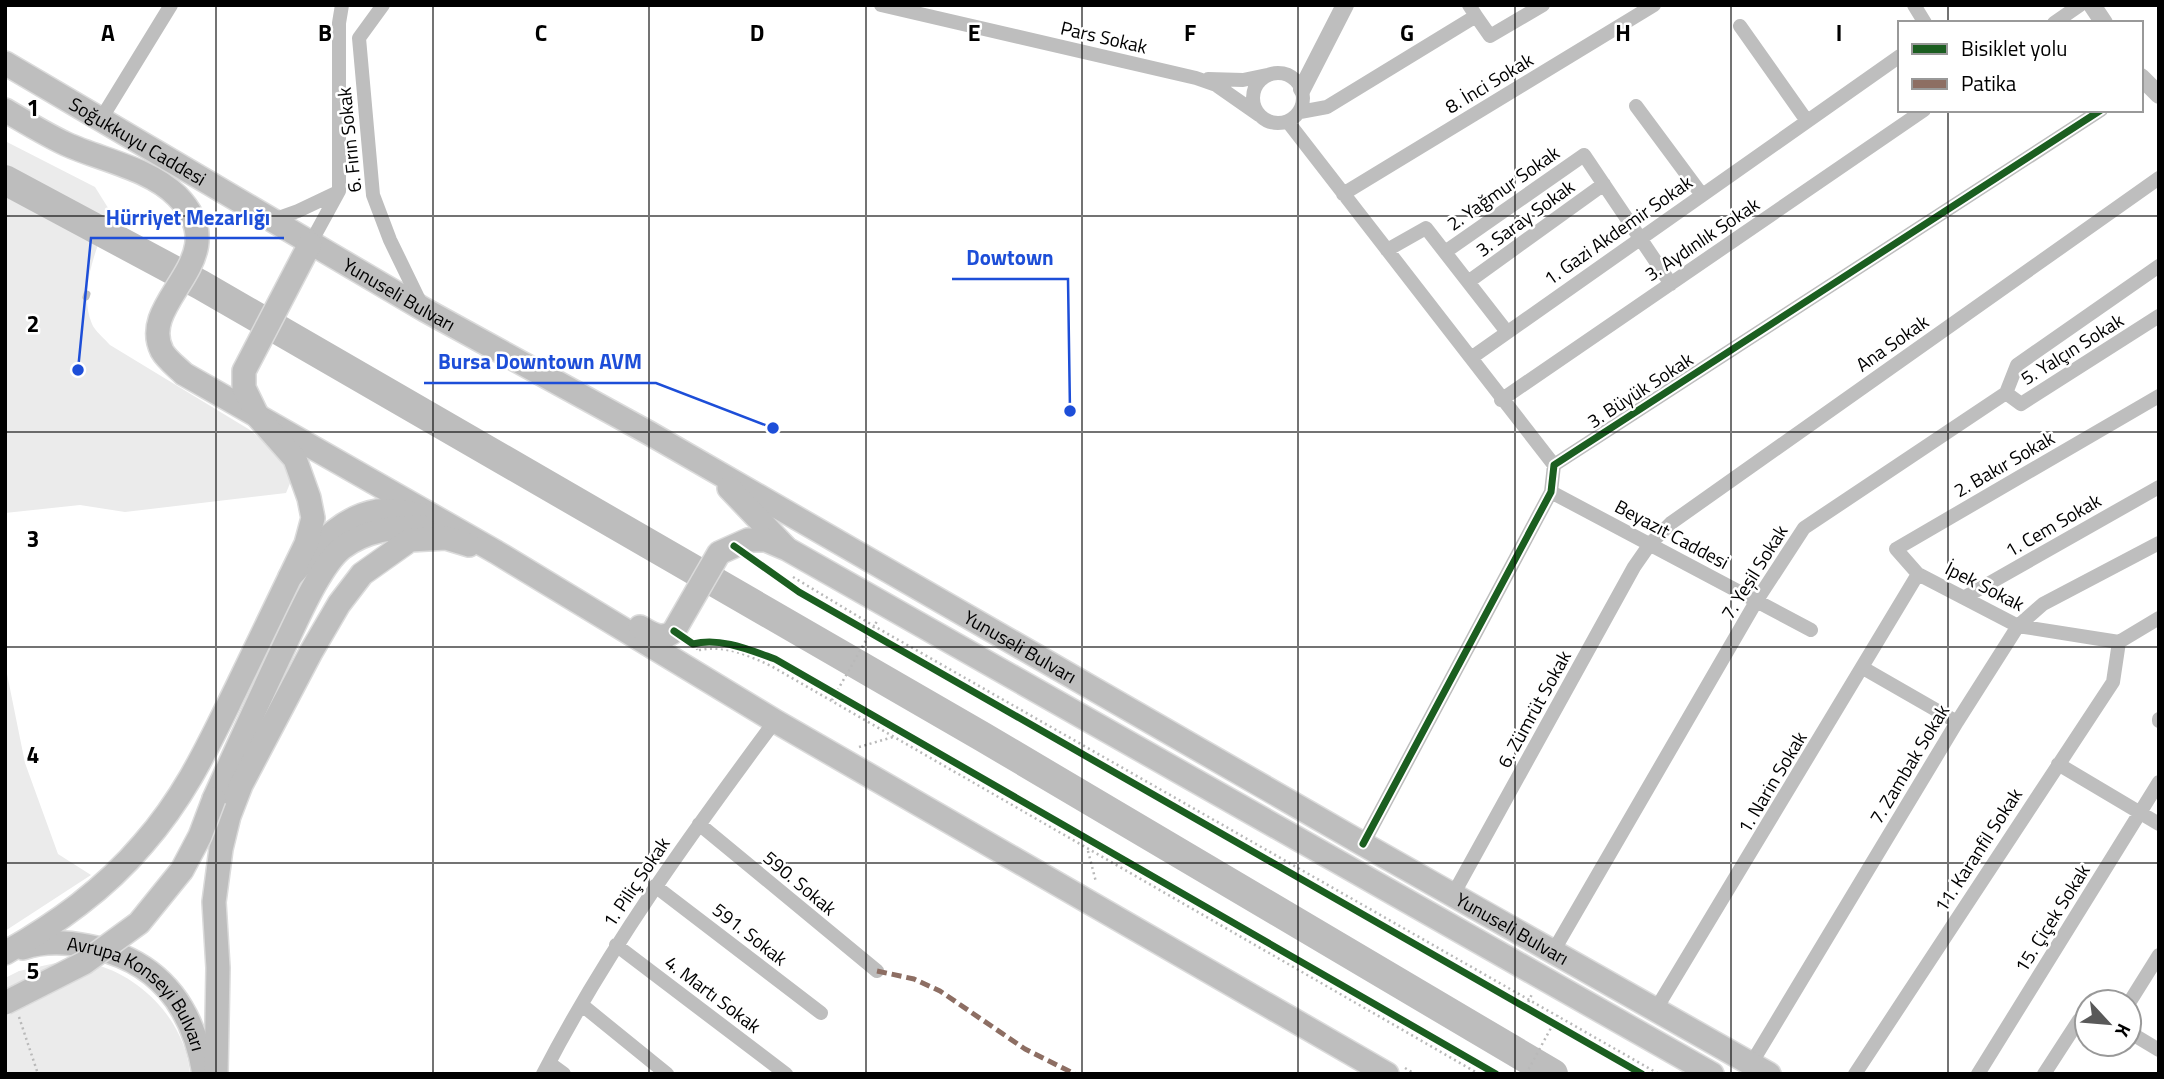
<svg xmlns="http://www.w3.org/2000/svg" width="2164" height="1079" font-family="'Titillium Web',sans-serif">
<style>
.green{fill:#ebebeb}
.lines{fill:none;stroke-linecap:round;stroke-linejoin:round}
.river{stroke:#bdbdbd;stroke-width:30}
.primary-casing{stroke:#dbdbdb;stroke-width:26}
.path{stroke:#b9b9b9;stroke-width:2.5;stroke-dasharray:2 3.5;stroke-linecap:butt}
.service{stroke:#bebebe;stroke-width:7}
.minor{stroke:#bebebe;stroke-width:14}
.tertiary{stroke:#bebebe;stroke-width:18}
.primary{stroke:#bebebe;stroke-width:23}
.primary-bridge-casing{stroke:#dbdbdb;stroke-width:26;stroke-linecap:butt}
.primary-bridge{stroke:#bebebe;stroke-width:23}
.quiet{stroke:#8d6e63;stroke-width:5;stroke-dasharray:10 5;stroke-linecap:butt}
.cycleway-casing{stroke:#fff;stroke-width:11}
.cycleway{stroke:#1b5e20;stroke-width:7}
.grid{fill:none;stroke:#000;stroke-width:2;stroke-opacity:0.55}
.labels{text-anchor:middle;stroke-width:5;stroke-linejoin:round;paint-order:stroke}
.street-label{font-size:19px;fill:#000;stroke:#fff}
.grid-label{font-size:23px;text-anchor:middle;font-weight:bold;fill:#000;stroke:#fff;stroke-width:5;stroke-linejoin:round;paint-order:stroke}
.leader{fill:none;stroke:#1d4ed8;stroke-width:2.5}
.callout-dot{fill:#1d4ed8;stroke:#fff;stroke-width:2.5}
.callout-label{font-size:21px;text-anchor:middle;font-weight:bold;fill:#1d4ed8;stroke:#fff;stroke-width:5;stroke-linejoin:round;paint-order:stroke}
</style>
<rect width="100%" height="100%" fill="#fff"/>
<!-- green -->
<path class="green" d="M5 141 95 187 110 211C99 244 77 289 92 324 95 331 104 338 110 345L250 430 272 448 285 464 291 481 286 493 125 512 80 505 5 513Z
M5 664 25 763 58 854 91 875 5 931Z
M65 961C76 962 87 962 97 965 145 979 186 1024 190 1074H5V978L19 971Z"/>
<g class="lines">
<!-- river -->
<path class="river" d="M5 180 201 285 983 737 1553 1074"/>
<!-- primary casing -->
<g class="primary-casing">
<g id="primary">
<path id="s1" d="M5 63 425 310 649 433 1363 844 1769 1074"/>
<path d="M5 110C25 122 45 134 66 144 101 160 149 168 177 196 239 259 136 300 162 351 167 360 177 367 184 374L496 552 775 721 1387 1074"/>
<path d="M729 488 785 547"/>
<path d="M290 577C316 549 338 518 377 511 391 509 408 513 422 515"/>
<path d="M640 627C651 634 663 641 674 631L719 553 748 540H766L787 549 1712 1074"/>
<path d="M214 799C239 744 264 689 290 634 301 611 322 564 342 548 366 530 393 527 423 527"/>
<path id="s2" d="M23 948C43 941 66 942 87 946 157 959 193 1005 204 1074"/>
<path d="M5 953C57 923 104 890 143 844 186 795 208 746 236 689 259 641 283 592 306 544L313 518 309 498 295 459 258 417 244 388V371L310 244"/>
<path d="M216 1074 218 968 214 902 221 849 229 816 241 785 311 652 339 604 362 574 410 540 446 538 469 545"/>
</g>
</g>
<!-- path -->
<path class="path" d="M793 577 874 626 1659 1074
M692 638 698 651
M699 650C725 645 748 655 771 666L1479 1074
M832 700 877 621
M859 747 893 737
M1088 851 1096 882
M1526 1007 1532 994
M19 1017 38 1074
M1405 1068 1415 1074
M1526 1074 1558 1015"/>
<!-- service -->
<path class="service" d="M86 297 87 294"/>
<!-- minor -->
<path class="minor" d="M383 5 359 38 373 195 390 240 422 306
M881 5 1196 78 1216 85 1259 115
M1914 5 1925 23
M1476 16 1490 36 1543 5
M2054 23 2080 5
M1740 26 1807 121
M1253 98a25 25 0 1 1 50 0a25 25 0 1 1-50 0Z
M1208 79 1243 80 1267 75
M1636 106 1702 195
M1300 112 1327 107 1476 16 1469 5
M101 119 171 5
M1288 122 1471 358
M1343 194 1654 5
M270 221 298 211 338 192
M310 244 339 191V23L342 5
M1387 250 1426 228 1507 332
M1445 252 1584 155 1671 284
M1468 282 1604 184
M2006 393 2021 404 2159 316
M1501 400 1924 110
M1554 465 1471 358 1900 56
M1551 492 1811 630
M1965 597 2159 487
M2119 642 2018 626 1918 574 1896 549 2159 396
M2119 642 2159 618
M1863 668 1957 722
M2159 719V721
M2058 764 2159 824
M699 824 877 971
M1363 844 1551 492 1554 465 2101 110
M655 886 821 1013
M1454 893 1634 567 1650 544 1671 523 2159 178
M616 945 786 1074
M1554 950 1757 600 1804 528 2006 393 2017 365 2159 266
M2129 1003 2159 955
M582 1005 667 1074
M1656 1009 1918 574
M2129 1032 2159 1050
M549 1063 564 1074
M1751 1064 1957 722 2018 626 2043 604 2159 543
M543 1074C608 948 691 834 775 721
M1855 1074 2113 682 2119 642
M1978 1074 2159 782
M2044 1074 2079 1020 2087 1017"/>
<!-- tertiary -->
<path class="tertiary" d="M2092 5 2104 23
M2141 77 2159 95
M1302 89 1345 5"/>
<!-- primary -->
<use href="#primary" class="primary"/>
<!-- primary-bridge casing -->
<g class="primary-bridge-casing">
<path id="primary-bridge" d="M5 1003 84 963 139 923 182 870 200 836 214 799"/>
</g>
<!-- primary-bridge -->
<use href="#primary-bridge" class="primary-bridge"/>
<!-- quiet -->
<path class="quiet" d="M877 971 914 979 940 991 1025 1049 1075 1074"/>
<!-- cycleway casing -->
<g class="cycleway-casing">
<path id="cycleway" d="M734 546 799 592 1642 1074
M674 631 693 644C720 637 750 650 775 659L1496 1074
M1363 844 1551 492 1554 465 2101 110"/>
</g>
<!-- cycleway -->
<use href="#cycleway" class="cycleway"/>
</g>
<!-- grid -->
<path class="grid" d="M216 5V1074M433 5V1074M649 5V1074M866 5V1074M1082 5V1074M1298 5V1074M1515 5V1074M1731 5V1074M1948 5V23M1948 110V1074M5 216H2159M5 432H2159M5 647H2159M5 863H2159"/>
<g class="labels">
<!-- street labels -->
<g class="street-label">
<text transform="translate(1104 37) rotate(13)" y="7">Pars Sokak</text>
<text transform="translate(1489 83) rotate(-31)" y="7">8. İnci Sokak</text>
<text transform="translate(349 140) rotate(-96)" y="7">6. Fırın Sokak</text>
<text dy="7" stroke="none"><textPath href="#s1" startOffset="154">Soğukkuyu Caddesi</textPath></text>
<text transform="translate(1503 188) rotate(-35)" y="7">2. Yağmur Sokak</text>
<text transform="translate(1525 218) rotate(-36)" y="7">3. Saray Sokak</text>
<text transform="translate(1618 230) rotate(-35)" y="7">1. Gazi Akdemir Sokak</text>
<text transform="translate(1702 239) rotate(-34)" y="7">3. Aydınlık Sokak</text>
<text dy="7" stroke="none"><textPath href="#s1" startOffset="457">Yunuseli Bulvarı</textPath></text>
<text transform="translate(1892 343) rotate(-35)" y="7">Ana Sokak</text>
<text transform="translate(2072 349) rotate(-32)" y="7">5. Yalçın Sokak</text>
<text transform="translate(1640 390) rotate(-33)" y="7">3. Büyük Sokak</text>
<text transform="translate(2004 464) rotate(-30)" y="7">2. Bakır Sokak</text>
<text transform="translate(2053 525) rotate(-30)" y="7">1. Cem Sokak</text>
<text transform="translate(1672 534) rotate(28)" y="7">Beyazıt Caddesi</text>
<text transform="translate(1754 572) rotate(-58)" y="7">7. Yeşil Sokak</text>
<text transform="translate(1985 586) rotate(27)" y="7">İpek Sokak</text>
<text dy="7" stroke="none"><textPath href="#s1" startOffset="1171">Yunuseli Bulvarı</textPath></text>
<text transform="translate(1534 709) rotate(-61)" y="7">6. Zümrüt Sokak</text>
<text transform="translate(1909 764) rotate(-59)" y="7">7. Zambak Sokak</text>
<text transform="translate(1772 782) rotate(-59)" y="7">1. Narin Sokak</text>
<text transform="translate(1978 850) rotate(-57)" y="7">11. Karanfil Sokak</text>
<text transform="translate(636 882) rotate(-56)" y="7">1. Piliç Sokak</text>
<text transform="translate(800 883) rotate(40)" y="7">590. Sokak</text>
<text transform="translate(2052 918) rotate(-58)" y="7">15. Çiçek Sokak</text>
<text dy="7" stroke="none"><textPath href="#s1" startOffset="1738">Yunuseli Bulvarı</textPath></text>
<text transform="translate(750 934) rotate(38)" y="7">591. Sokak</text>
<text transform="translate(713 994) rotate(37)" y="7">4. Martı Sokak</text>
<text dy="7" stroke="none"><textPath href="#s2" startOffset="136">Avrupa Konseyi Bulvarı</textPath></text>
</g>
</g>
<g class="grid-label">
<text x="108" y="41">A</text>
<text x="325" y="41">B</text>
<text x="541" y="41">C</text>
<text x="757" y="41">D</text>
<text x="974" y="41">E</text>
<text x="1190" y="41">F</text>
<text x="1407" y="41">G</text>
<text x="1623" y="41">H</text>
<text x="1839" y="41">I</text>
<text x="33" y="116">1</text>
<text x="33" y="332">2</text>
<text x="33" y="547">3</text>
<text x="33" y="763">4</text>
<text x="33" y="979">5</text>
</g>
<!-- callouts -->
<path class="leader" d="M78 370L91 238H284M1070 411L1068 279H952M773 428L656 383H424"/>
<g class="callout-dot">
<circle cx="78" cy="370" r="7"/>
<circle cx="1070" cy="411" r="7"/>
<circle cx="773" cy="428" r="7"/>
</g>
<g class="callout-label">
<text x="188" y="225">Hürriyet Mezarlığı</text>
<text x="1010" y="265">Dowtown</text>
<text x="540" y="369">Bursa Downtown AVM</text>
</g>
<!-- border -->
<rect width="2164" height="1079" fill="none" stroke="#000000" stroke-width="14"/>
<!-- legend -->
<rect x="1898" y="21" width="245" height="91" fill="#ffffff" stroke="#999999" stroke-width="2"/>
<rect x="1912" y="44" width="35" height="10" fill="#1b5e20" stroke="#999999" stroke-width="2"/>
<text x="1961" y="56" font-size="21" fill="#000000">Bisiklet yolu</text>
<rect x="1912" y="79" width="35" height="10" fill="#8d6e63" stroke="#999999" stroke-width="2"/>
<text x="1961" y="91" font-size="21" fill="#000000">Patika</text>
<!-- north arrow -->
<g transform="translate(2108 1023) rotate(116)"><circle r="33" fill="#ffffff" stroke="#999999" stroke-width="2"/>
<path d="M0-5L12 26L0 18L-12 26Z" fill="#595959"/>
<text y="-10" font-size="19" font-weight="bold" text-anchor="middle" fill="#000000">K</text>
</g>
</svg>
